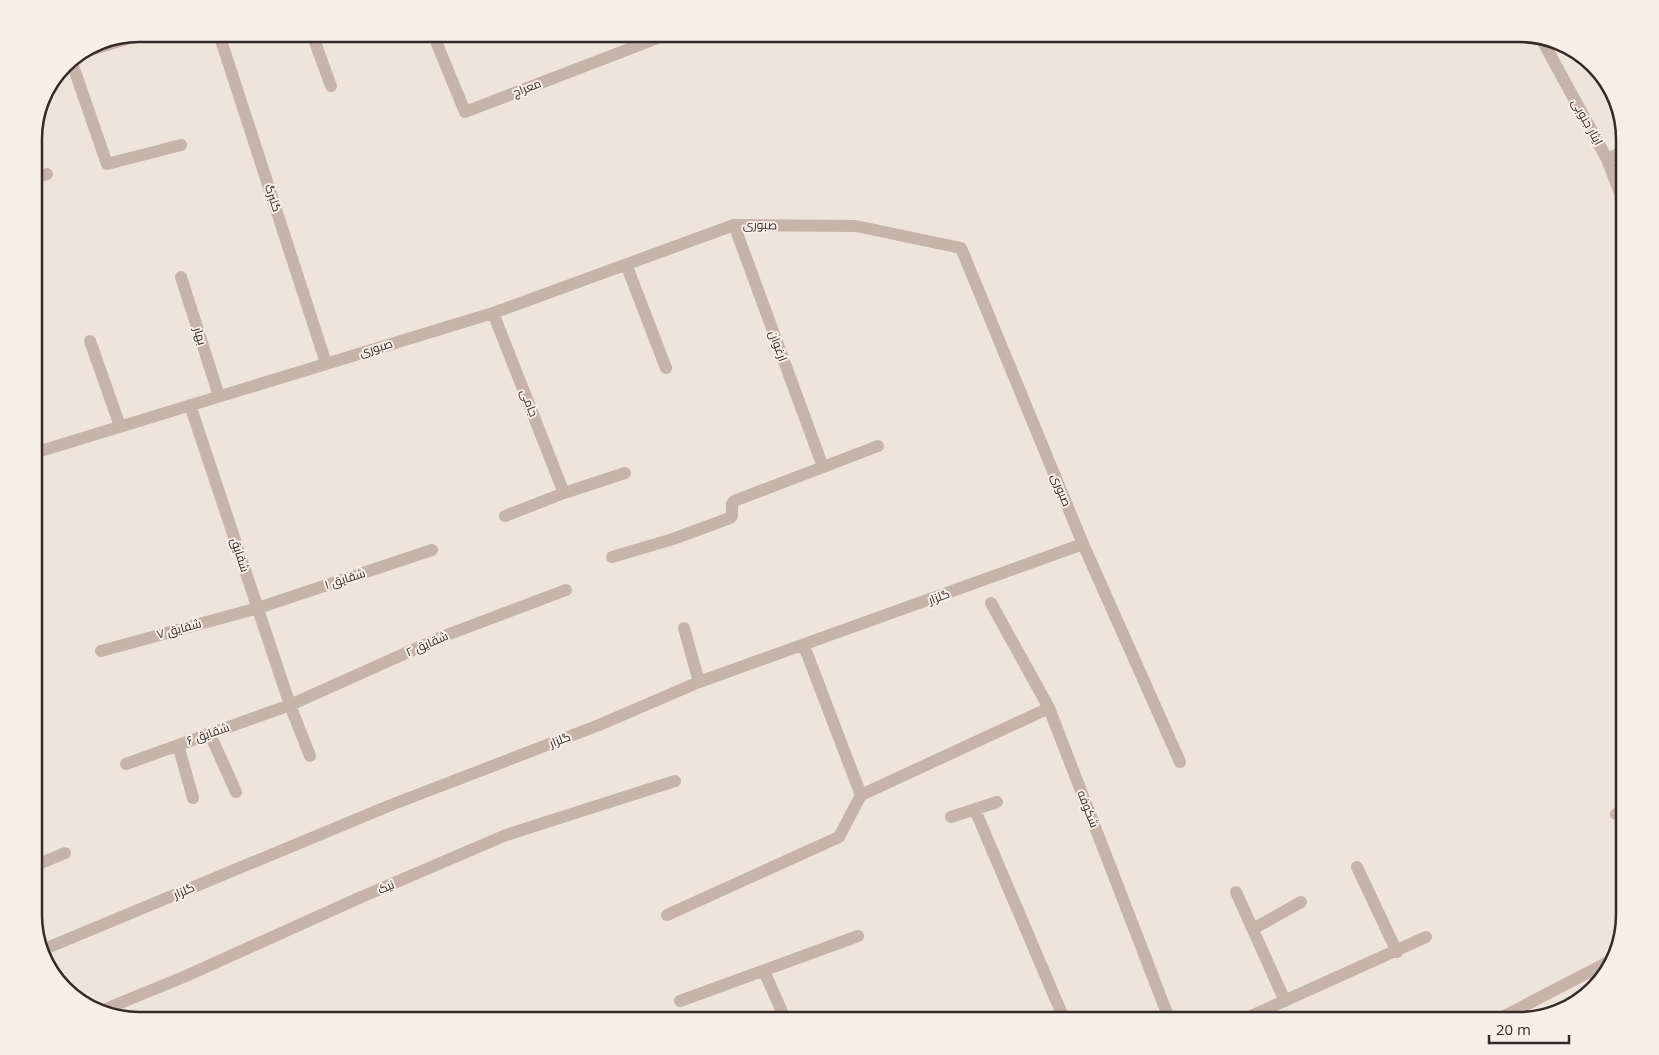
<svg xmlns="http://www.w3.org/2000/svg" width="1659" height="1055" font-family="'Open Sans',Cairo,sans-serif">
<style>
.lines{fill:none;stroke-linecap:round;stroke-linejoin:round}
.minor{stroke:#c6b3a9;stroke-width:12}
.labels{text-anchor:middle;stroke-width:4;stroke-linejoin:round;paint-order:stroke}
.street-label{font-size:12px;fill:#342a28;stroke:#f7eee7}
.rim{fill:none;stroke:#342a28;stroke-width:2.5}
</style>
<rect width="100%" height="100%" fill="#efe4dc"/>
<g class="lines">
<!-- minor -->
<path class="minor" d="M219 34 326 363
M312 34 331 86
M433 34 465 112 668 34
M1542 40 1607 159 1625 206
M84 52 133 37
M71 60 107 164 181 145
M1607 159 1625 151
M34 178 47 174
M734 225 823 467
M626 264 666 368
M181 277 219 396
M493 313 564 493
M90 341 120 426
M190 405 290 705 310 756
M34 453 493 313 734 225 856 226 961 248 1083 544 1180 762
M505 516 564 493 625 473
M612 557 673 539 730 518 732 516V504L734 501 878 446
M991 603 1049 708 1170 1021
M684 628 699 682
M804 646 861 795
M101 651 258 608 432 550
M210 734 236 792
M178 745 193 798
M126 764 290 705 444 636 566 590
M975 810 1065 1021
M1616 814 1625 810
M951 817 997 802
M34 866 65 853
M1357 867 1397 952
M1236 892 1285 1001
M667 915 839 837 861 795 1049 708
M1253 929 1301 902
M42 950 391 805 599 725 699 682 1083 544
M764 971 786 1021
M680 1001 858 936
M103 1010 186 976 359 898 506 835 675 781
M1240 1021 1426 937
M1495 1021 1612 960"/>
</g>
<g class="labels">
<!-- street labels -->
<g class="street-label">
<text transform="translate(527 88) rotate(-21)" y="4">معراج</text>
<text transform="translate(1587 122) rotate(61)" y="4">ایثار جنوبی</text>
<text transform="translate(273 198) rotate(72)" y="4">گلبرگ</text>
<text transform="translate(760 225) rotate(1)" y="4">صبوری</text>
<text transform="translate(200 336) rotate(73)" y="4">بهار</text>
<text transform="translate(778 346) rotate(70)" y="4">ارغوان</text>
<text transform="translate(376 348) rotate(-17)" y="4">صبوری</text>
<text transform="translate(529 403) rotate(69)" y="4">جامی</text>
<text transform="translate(1061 490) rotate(68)" y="4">صبوری</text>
<text transform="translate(240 555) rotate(72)" y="4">شقایق</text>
<text transform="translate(345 579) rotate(-18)" y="4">شقایق ۱</text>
<text transform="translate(939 597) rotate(-20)" y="4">گلزار</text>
<text transform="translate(179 629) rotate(-15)" y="4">شقایق ۷</text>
<text transform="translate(427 644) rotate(-24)" y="4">شقایق ۲</text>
<text transform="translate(208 734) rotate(-19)" y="4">شقایق ۶</text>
<text transform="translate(560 740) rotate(-21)" y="4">گلزار</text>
<text transform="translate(1088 809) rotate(69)" y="4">شکوفه</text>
<text transform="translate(386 887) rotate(-23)" y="4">نیک</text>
<text transform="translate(184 891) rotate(-23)" y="4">گلزار</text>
</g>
</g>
<!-- crop -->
<path d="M0 0H1659V1055H0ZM139 42H1519A97 97 0 0 1 1616 139V915A97 97 0 0 1 1519 1012H139A97 97 0 0 1 42 915V139A97 97 0 0 1 139 42Z" fill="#f7eee7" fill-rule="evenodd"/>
<path class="rim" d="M139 42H1519A97 97 0 0 1 1616 139V915A97 97 0 0 1 1519 1012H139A97 97 0 0 1 42 915V139A97 97 0 0 1 139 42Z"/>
<!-- scale -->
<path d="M1489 1035v8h80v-8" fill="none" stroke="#342a28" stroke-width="2.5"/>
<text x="1496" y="1035" font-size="15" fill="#342a28" stroke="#f7eee7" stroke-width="4" paint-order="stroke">20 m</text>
</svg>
